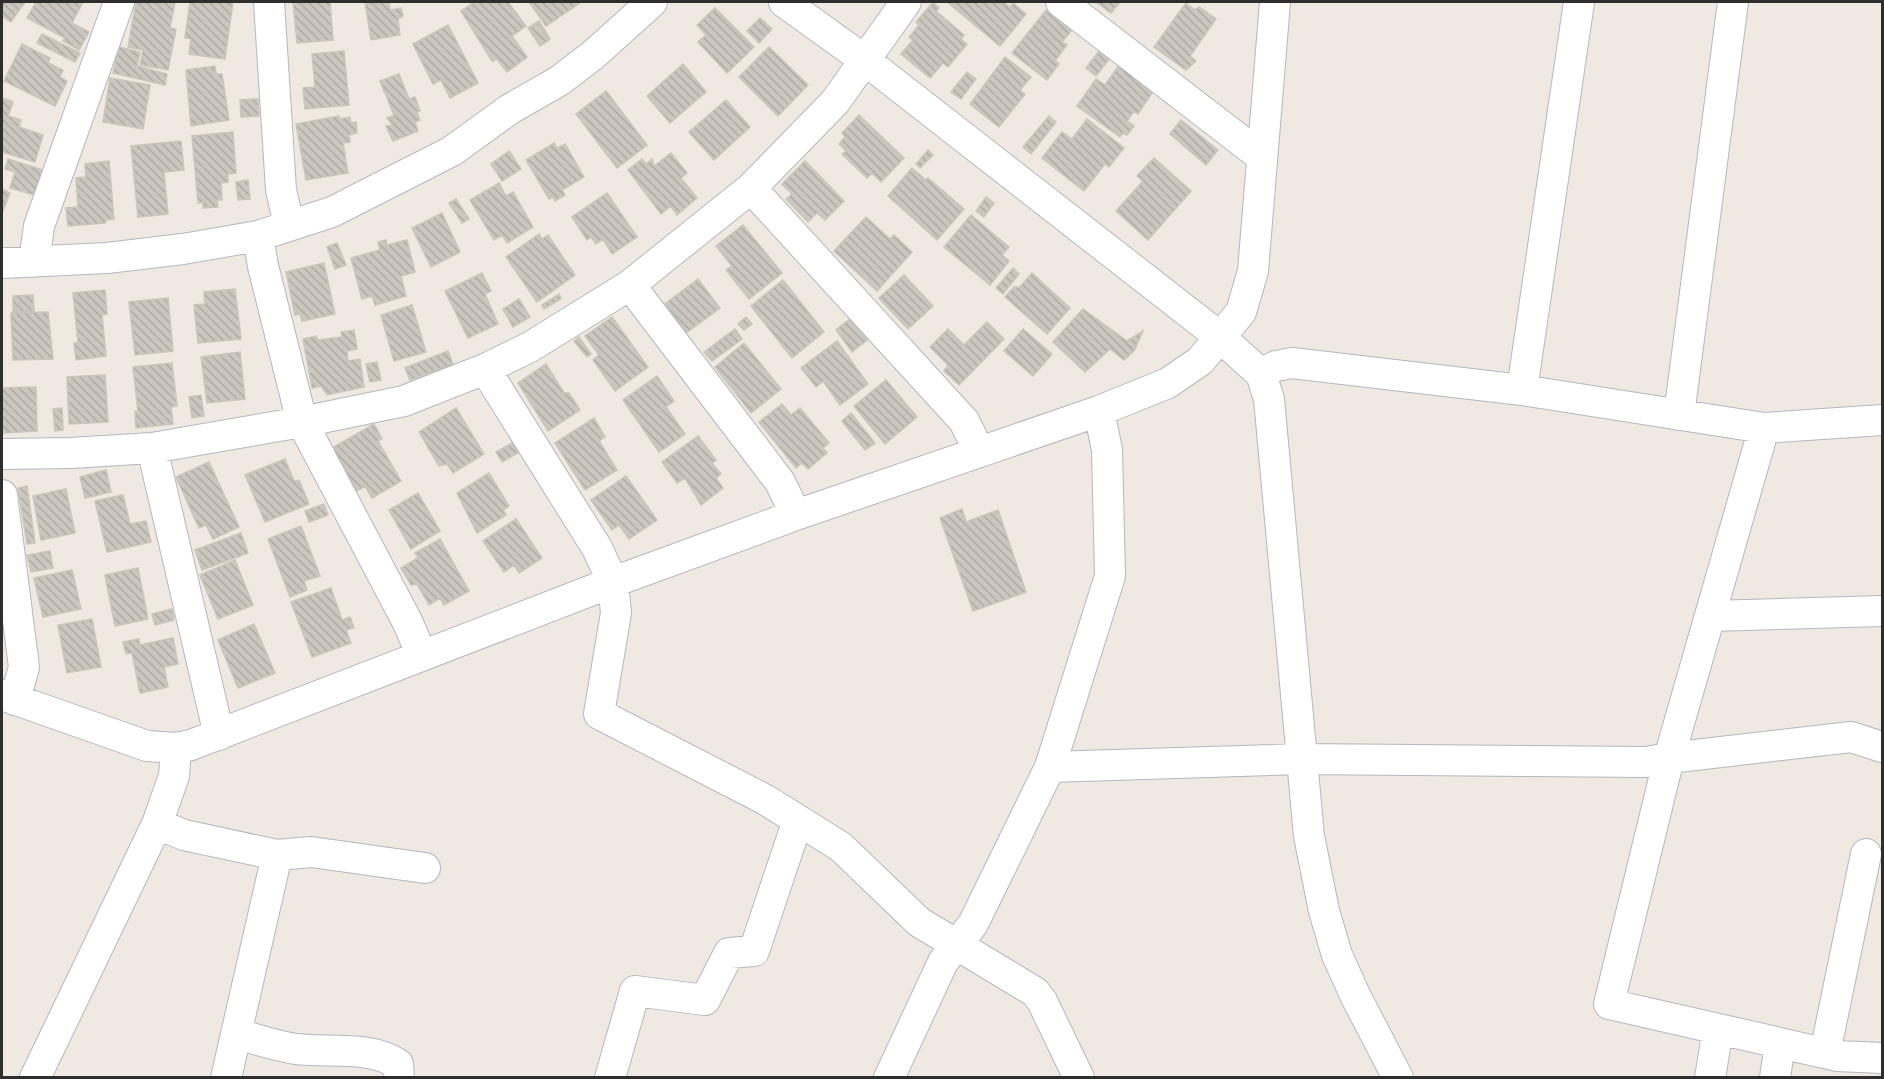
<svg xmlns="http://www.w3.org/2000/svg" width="1884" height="1079" font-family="Jost,sans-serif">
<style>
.building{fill:url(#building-back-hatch);stroke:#cbc5ba;stroke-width:1.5}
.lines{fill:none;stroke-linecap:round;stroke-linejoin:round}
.minor-casing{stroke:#b4b7c1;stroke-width:32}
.minor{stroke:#fff;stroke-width:30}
</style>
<defs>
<pattern id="building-back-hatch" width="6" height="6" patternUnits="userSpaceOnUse" patternTransform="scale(1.5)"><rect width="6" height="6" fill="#cbc7bf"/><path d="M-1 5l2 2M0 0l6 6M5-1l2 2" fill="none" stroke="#afaba4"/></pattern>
</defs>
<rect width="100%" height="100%" fill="#efe9e1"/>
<!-- building -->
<path class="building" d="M2 2H25L11 22 2 16Z
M36 2H83L72 23 89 32 79 50 63 41 65 38 27 18Z
M136 2H175L170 28 176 29 168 70 140 65 143 50 128 47Z
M190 2H233L225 59 189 54 191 39 185 38Z
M293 2H330L333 40 297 43Z
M365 2H389L390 10 401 8 403 16 398 19 400 35 371 40Z
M474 2H508L526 26 512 36 527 57 507 72 497 59 492 61 461 11Z
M529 2H579L580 3 546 26Z
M933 2 939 8 936 11 964 35 961 39 967 44 948 67 943 63 930 78 901 54 913 40 909 37 919 25 916 22Z
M947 2H1003L1010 7 1013 3 1026 14 1000 46Z
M1096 2H1120L1111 13Z
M1186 3 1195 10 1199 7 1216 19 1190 56 1196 61 1186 70 1154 47Z
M715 8 754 47 727 73 698 42 706 35 697 25Z
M1046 10 1071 31 1062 42 1067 45 1055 61 1059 64 1047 80 1012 53Z
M760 18 772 29 759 43 747 31Z
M539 21 550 39 541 45 530 27Z
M537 22 549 40 540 46 528 28Z
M448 25 478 83 450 98 441 80 433 84 413 44Z
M42 34 80 53 75 62 37 43Z
M22 44 50 58 48 63 63 70 60 77 67 81 55 106 4 81Z
M119 47 140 52 137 66 167 74 165 85 113 73Z
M769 47 808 85 778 116 739 77Z
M1100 50 1111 57 1096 76 1086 68Z
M344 51 349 105 305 109 303 88 315 87 312 54Z
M1005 57 1031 77 1020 90 1025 94 999 127 970 104Z
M683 64 706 92 670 123 647 96Z
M1120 64 1137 77 1135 80 1152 93 1138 114 1134 111 1127 121 1134 126 1127 135 1123 133 1120 137 1077 106 1096 79 1105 85Z
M215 66 216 74H222L229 120 191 126 186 70Z
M967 72 976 79 961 99 951 92Z
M399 74 409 99 415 97 420 111 417 112 420 120 415 122 418 131 393 141 386 126 393 125 387 118 394 115 380 81Z
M110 78 150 85 143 129 103 122Z
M606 91 647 145 617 168 576 114Z
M2 98 13 102 8 116 21 120 19 127 43 135 35 162 2 152Z
M258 99 259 116 241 117 240 100Z
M726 100 750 127 714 160 689 132Z
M859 115 904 158 881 182 872 173 867 178 842 154 846 151 839 144 845 137 842 133Z
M339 116V119L350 117 351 123 356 122 357 133 349 135 350 142 343 143 348 173 306 180 296 124Z
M1049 116 1056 122 1031 154 1023 147Z
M1087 119 1124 148 1109 167 1105 164 1084 191 1042 158 1062 132 1072 139Z
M1181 120 1218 150 1206 165 1170 134Z
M233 132 236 173 228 174V182L221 183 222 200H217L218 207 203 208V202L198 203 192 136Z
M181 141 184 170 164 172 168 214 138 217 131 146Z
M554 143 557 148 565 144 584 177 562 190 565 195 555 201 553 197 549 199 526 160Z
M928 150 933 155 920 168 916 164Z
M509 151 521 169 502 181 491 164Z
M671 153 687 173 681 178 697 198 677 215 671 206 661 214 628 170 642 159 646 164 652 159 654 166Z
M1154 158 1191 191 1148 240 1116 211 1143 181 1137 176Z
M8 159 46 171 38 196 10 188 15 172 5 169Z
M109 161 114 219 106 220 105 223 68 226 66 208 78 207 76 178 86 177 85 164Z
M805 161 844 201 825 220 817 213 808 222 786 199 792 194 782 184Z
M912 168 926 180 928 178 964 209 937 240 888 196Z
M248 180 250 199 238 200 236 182Z
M499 183 506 196 513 192 533 227 507 243 502 235 494 240 470 200Z
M2 189 10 193 2 213Z
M607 193 637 237 612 254 603 239 596 244 591 237 587 240 572 217Z
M986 197 994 203 984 217 976 211Z
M456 199 469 219 462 223 449 203Z
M442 213 460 252 431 267 412 228Z
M971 215 1009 247 1002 255 1009 261 990 285 944 247Z
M866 217 890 239 894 235 912 252 877 291 834 251Z
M743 225 782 273 749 299 726 270 732 266 716 246Z
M539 234 542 239 548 235 575 275 537 302 506 257Z
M386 240 387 245 407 240 415 272 401 276 406 296 375 305 372 296 362 299 351 258 380 250 378 242Z
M337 243 346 265 335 269 327 247Z
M324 263 335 314 302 321 300 314 295 315 286 272Z
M1013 268 1019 274 1003 294 996 288Z
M482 273 491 291 485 294 498 324 468 338 445 291Z
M1032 273 1070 308 1047 334 1005 297 1014 287H1020Z
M904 275 933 306 908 329 879 298Z
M698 279 720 308 686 333 665 304Z
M783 280 824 332 792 358 751 306Z
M235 289 241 339 198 343 194 305 205 304 204 292Z
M105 290 107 314 102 315 106 356 76 360 74 343H78L73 293Z
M559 294 561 299 544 309 542 305Z
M33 295 34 311 13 312V296Z
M168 298 173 351 135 355 129 302Z
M519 299 530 317 513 327 503 309Z
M412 305 426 352 394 361 381 315Z
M1083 309 1127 341 1143 331 1134 351 1124 360 1110 349 1085 372 1053 342Z
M48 312 53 359 13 360 11 313Z
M612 317 648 367 615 391 593 360 599 355 585 336Z
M746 317 752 324 744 330 738 324Z
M851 318 867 340 852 352 836 330Z
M987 322 1004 339 959 385 944 371 948 365 930 347 948 329 964 345Z
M735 329 742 339 712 361 704 352Z
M1023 329 1052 354 1033 376 1004 351Z
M354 330 357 349 347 351 348 361 360 359 364 387 327 395 321 386 312 388 303 339 316 336 318 340 342 337 341 332Z
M579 337 591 354 587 357 574 341Z
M837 341 868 384 840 405 823 381 816 387 801 368Z
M744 343 781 389 751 413 715 367Z
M448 351 453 364 410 380 405 368Z
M240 352 245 399 207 403 201 357Z
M377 362 381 380 370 382 366 364Z
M172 363 177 406 171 407 173 424 136 428 135 411 138 412 133 367Z
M546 364 564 393H569L580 410 548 431 518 383Z
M105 375 108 422 69 424 67 377Z
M657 376 674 401 666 407 685 434 659 452 623 400Z
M886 380 917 417 885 444 854 406Z
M36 387 37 431 2 433V388Z
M201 395 204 416 192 418 189 397Z
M782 404 791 415 800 408 829 443 823 448 827 453 808 469 802 463 796 468 759 422Z
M62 408 63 430 55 431 53 409Z
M456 408 484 454 453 473 447 464 439 466 419 432Z
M851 413 875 443 865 450 842 421Z
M594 418 605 437 599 441 617 470 585 490 555 443Z
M374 424 382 439 378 441 401 481 372 498 365 486 357 491 332 448Z
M698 436 716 460 712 463 721 474 716 478 723 488 701 505 685 478 677 483 662 462Z
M512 443 518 453 502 462 496 452Z
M285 459 294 481 299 480 309 504 265 522 245 475Z
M209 462 239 527 213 539 206 525 199 528 176 477Z
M106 470 111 492 85 498 80 477Z
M489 473 509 506 503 510 506 515 477 533 457 493Z
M626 476 657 520 629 539 619 525 612 530 591 500Z
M27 486 35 543 27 544 18 488Z
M66 489 75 533 41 540 33 496Z
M418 493 440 531 411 549 389 510Z
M123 495 130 524 146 521 151 542 107 552 95 501Z
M324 504 328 515 309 522 305 511Z
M962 509 966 522 998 510 1026 592 973 611 940 518Z
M516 519 542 558 519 573 514 565 504 572 483 541Z
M301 526 320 576 304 581 307 590 290 597 268 539Z
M241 533 248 553 202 570 195 550Z
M440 539 469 591 444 605 440 598 429 605 417 584 411 585 401 568 418 558 415 553Z
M50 551 53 568 31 572 27 555Z
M235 560 253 605 218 619 200 575Z
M138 568 148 619 115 626 105 575Z
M72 570 81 609 43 617 34 578Z
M331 588 342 620 350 617 354 628 346 630 351 643 312 657 291 602Z
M172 609 174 620 155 625 152 614Z
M92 619 101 667 67 673 58 625Z
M254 624 275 673 238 688 218 640Z
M173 638 178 664 164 667 168 687 140 693 132 653 126 654 123 642 139 639 140 645Z"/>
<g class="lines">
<!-- minor casing -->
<g class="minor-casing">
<path id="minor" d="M269 2 281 190 289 225
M784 2 866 61 1220 337 1261 374 1269 399 1309 836 1324 911 1337 955 1355 995 1398 1078
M1061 2 1262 157
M751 188 964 421 979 451
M258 236 263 266 302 422 408 623 422 656
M34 262 39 226 119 2
M2 263 107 258 183 249 258 236 332 212 452 151 510 109 559 81 593 55 652 2
M630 285 780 482 796 515
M485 369 597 548 613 582 616 613 599 714 766 800 841 847 919 922 1035 992 1042 1001 1079 1078
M1261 374 1276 366 1292 363 1522 390 1764 428 1882 420
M1522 390 1579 2
M1679 415 1733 2
M152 448 219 735
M2 454 71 453 152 448 302 422 404 401 485 369 530 347 630 285 751 188 835 102 906 2
M2 495 24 667 15 700
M1711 616 1882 611
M2 695 147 746 176 748 191 745 613 582 796 515 1099 411 1168 383 1200 361 1241 312 1253 271 1275 2
M1882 747 1851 737 1669 758 1609 1004 1837 1056 1882 1058
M1050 767 1301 759 1646 762 1669 758 1764 428
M157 824 184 835 277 855 311 852 425 868
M236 1034C256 1039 276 1046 296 1049 329 1053 369 1045 398 1064L399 1078
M1825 1053 1866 854
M35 1078 157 824 174 776 176 748
M226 1078 277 855
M610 1078 635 991 705 1000 729 953 754 951 798 820
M889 1078 943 962 973 924 1050 767 1110 576 1107 450 1099 411
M1710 1078 1718 1029
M1775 1078 1780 1043"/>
</g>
<!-- minor -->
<use href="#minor" class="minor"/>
</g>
<!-- border -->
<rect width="1884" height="1079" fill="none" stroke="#2e2e2e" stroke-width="6"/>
</svg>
